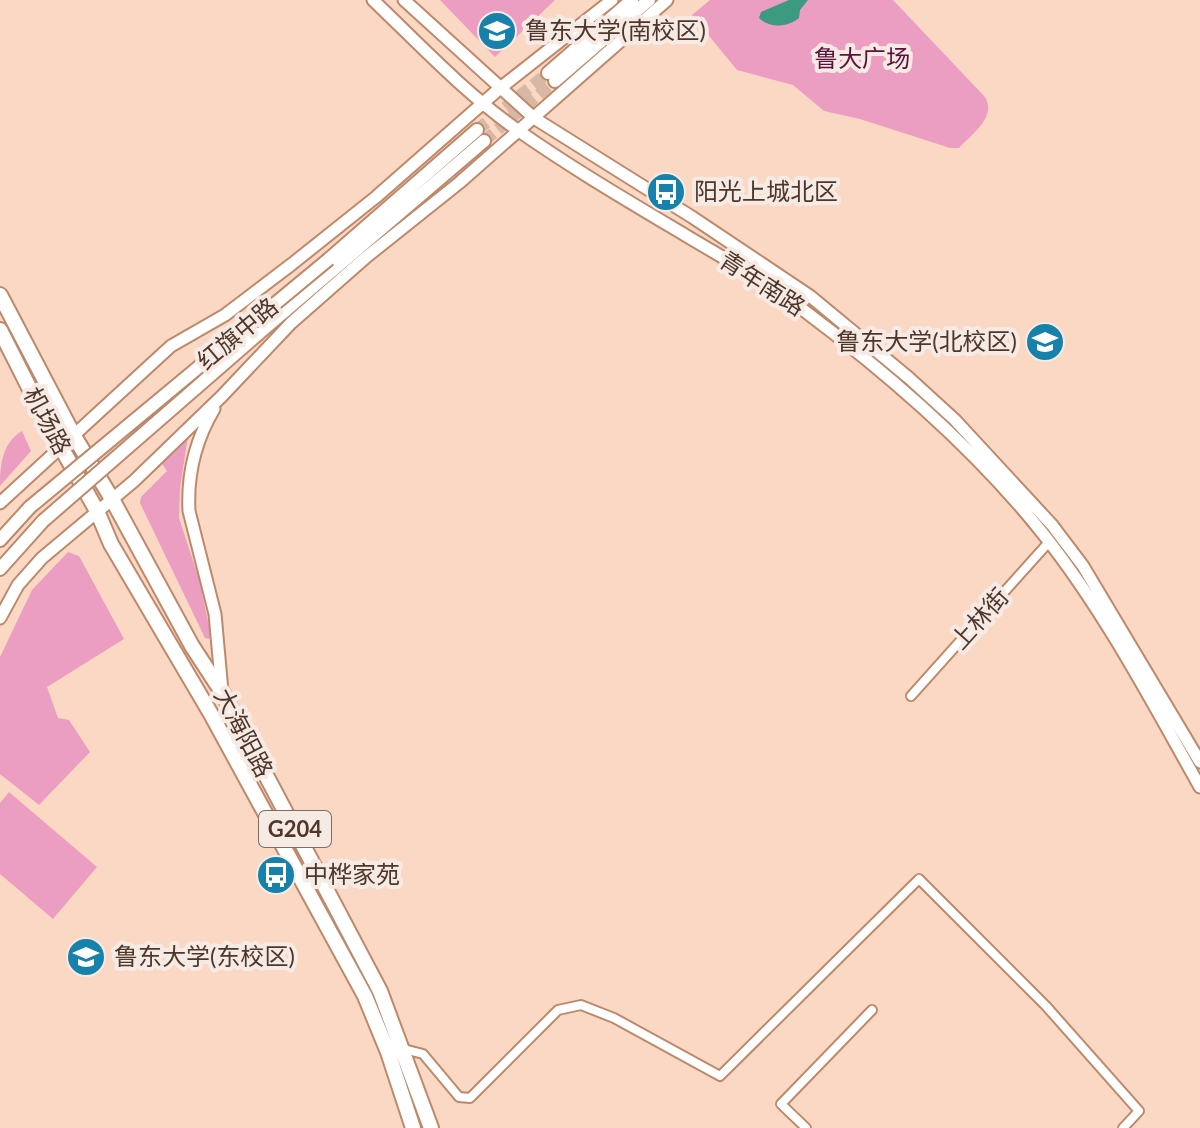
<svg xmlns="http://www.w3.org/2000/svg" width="1200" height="1128" font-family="Lato,'Noto Sans SC',sans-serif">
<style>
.green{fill:#ec9ec2}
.water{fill:#3b9a7f}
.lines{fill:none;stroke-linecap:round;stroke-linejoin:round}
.primary-tunnel{stroke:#d8b8a5;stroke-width:12;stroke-dasharray:12 6;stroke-linecap:butt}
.minor-casing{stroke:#be896a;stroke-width:12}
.secondary-casing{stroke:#be896a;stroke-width:15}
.primary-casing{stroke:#be896a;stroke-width:16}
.trunk-casing{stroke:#be896a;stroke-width:18}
.minor{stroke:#fff;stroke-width:8}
.secondary{stroke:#fff;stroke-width:11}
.primary{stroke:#fff;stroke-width:12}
.trunk{stroke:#fff;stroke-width:14}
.primary-bridge-casing{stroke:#be896a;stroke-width:16;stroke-linecap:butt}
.primary-bridge{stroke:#fff;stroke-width:12}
.labels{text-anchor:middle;stroke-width:8;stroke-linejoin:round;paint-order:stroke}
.shield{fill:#f6eae4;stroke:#806d62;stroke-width:2}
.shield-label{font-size:22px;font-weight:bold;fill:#4e372a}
.poi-label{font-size:24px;fill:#4e372a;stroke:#f6eae4;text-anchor:start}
.park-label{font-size:24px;fill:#5e113d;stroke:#f6eae4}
.street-label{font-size:24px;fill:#4e372a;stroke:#f6eae4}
</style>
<rect width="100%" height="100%" fill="#fbd8c4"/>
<!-- green -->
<path class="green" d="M440 0H555L495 57Z
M710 0H893L985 97C997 117 972 134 959 148H950L860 119 824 111 793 85 737 70 692 15Z
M22 431 31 451 0 486C0 465 2 443 22 431Z
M188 436 180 488 179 518 199 579 211 635 209 639 205 638 140 503 141 497 167 471 161 462Z
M68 552 79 556 124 639 47 687 58 718 69 720 90 752 39 805 0 774V657L32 590Z
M9 792 97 867 53 919 0 874V803Z"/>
<!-- water -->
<path class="water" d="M789 0H808L800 10 799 18C788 27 770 29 759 18L761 12Z"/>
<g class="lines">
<!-- primary-tunnel -->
<path class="primary-tunnel" d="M477 130 548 73
M484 141 555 81"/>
<!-- minor casing -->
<g class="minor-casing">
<path id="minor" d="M911 696 1049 542
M400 1048 423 1054 459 1097 470 1098 558 1010 581 1005 614 1018 720 1076 919 879 1046 1006 1139 1111 1123 1128
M806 1128 781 1104 872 1010"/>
</g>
<!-- secondary casing -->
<g class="secondary-casing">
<path id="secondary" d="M373 0C419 44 464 92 516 129 570 167 628 201 685 235 725 259 765 281 802 309 890 375 976 449 1044 535 1105 612 1152 702 1200 787
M404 0 534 118 692 217 810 296 909 378 955 420 1052 525 1083 566 1200 762
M214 409C195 441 187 474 189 511L215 614 222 691
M0 503 171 346 225 315 292 264 376 197 499 89 612 0
M0 618 18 585 42 558 134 481 222 396 291 323 365 258 459 183 667 0"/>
</g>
<!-- primary casing -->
<g class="primary-casing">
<path id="primary" d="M548 73 632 0
M555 81 649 0
M329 259 477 130
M258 334 484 141
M0 540 30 507
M0 569 43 521"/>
</g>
<!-- trunk casing -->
<g class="trunk-casing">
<path id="trunk" d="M0 295 74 436 112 499 192 646 222 692 380 991 431 1128
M0 330 44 417 97 511 111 544 211 714 365 996 388 1052 413 1128"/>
</g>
<!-- minor -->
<use href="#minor" class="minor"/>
<!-- secondary -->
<use href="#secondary" class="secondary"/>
<!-- primary -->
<use href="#primary" class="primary"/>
<!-- trunk -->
<use href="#trunk" class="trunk"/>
<!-- primary-bridge casing -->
<g class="primary-bridge-casing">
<path id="primary-bridge" d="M30 507 329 259
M43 521 258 334"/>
</g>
<!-- primary-bridge -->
<use href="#primary-bridge" class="primary-bridge"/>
</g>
<!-- icons -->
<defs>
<g id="university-disc" transform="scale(2)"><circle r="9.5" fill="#1681aa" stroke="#f6eae4"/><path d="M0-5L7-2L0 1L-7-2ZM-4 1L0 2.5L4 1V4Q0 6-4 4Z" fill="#fff"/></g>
<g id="bus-disc" transform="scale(2)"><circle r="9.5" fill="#1681aa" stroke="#f6eae4"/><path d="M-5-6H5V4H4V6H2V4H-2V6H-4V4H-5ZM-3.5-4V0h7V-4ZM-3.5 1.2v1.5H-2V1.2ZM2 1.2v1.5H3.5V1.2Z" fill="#fff"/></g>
</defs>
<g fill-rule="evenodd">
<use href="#university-disc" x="497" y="31"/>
<use href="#bus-disc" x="666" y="192"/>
<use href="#university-disc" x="1045" y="342"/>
<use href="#bus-disc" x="276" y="875"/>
<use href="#university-disc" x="86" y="957"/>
</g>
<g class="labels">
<!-- shield labels -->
<rect class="shield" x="259" y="811" width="72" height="36" rx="6"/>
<g class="shield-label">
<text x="295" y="837">G204</text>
</g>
<!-- poi labels -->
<g class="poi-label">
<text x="525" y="39">鲁东大学(南校区)</text>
<text x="694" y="200">阳光上城北区</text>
<text x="1017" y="350" text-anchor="end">鲁东大学(北校区)</text>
<text x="304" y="883">中桦家苑</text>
<text x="114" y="965">鲁东大学(东校区)</text>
</g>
<!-- park labels -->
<g class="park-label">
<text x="862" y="67">鲁大广场</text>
</g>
<!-- street labels -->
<g class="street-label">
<text transform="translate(762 284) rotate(33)" y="8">青年南路</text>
<text transform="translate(238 334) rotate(-40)" y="8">红旗中路</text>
<text transform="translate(47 421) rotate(62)" y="8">机场路</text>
<text transform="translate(980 619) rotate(-48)" y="8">上林街</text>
<text transform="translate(243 733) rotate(62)" y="8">大海阳路</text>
</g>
</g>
</svg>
